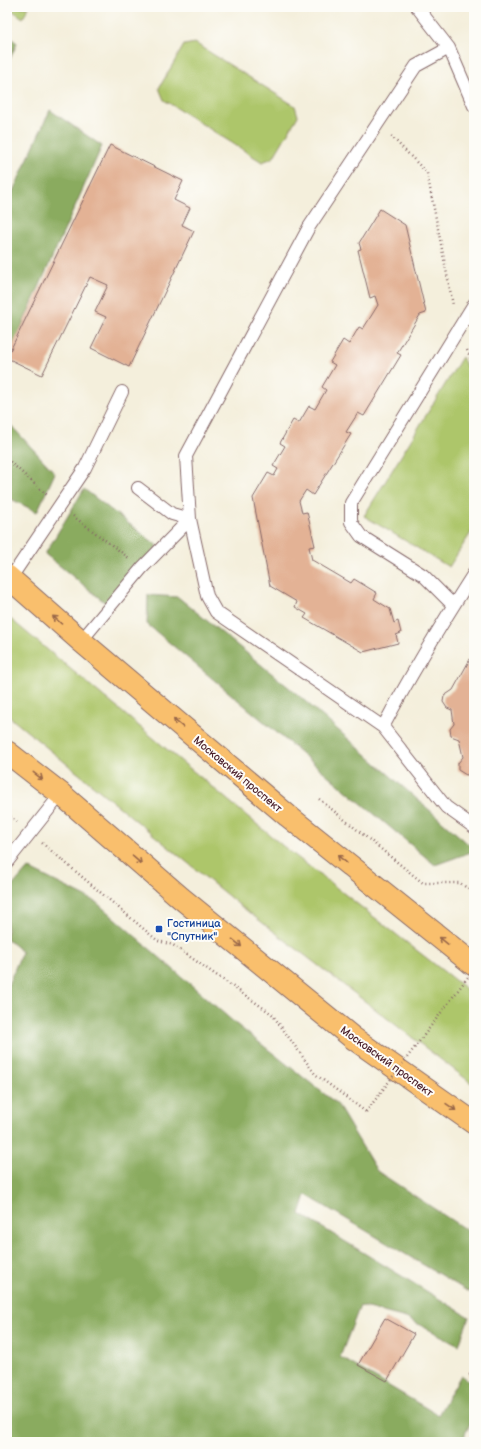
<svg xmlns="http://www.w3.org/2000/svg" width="481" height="1449" font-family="'Balsamiq Sans',sans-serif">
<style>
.green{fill:#adc66b;stroke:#7c724b}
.forest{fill:#8aab5f;stroke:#6a6545}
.building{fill:#e3b295}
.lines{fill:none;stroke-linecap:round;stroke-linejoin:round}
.lane-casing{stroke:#866869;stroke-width:14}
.primary-casing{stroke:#866869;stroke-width:24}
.path{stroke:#866869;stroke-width:2.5;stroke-dasharray:1 3;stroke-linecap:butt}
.lane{stroke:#fff;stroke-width:12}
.primary{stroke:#f9bf6d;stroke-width:22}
.path-bridge{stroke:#866869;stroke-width:2.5;stroke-dasharray:1 3;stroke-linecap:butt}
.oneway{stroke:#996749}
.transit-dot{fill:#1a4fb4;stroke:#fdfcf7;stroke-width:1.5}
.labels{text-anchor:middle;stroke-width:4;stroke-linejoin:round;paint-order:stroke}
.street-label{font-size:11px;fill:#4a1f2b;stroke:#fdfcf7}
.transit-label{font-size:11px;fill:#164399;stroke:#fdfcf7;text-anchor:start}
</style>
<rect width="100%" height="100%" fill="#fdfcf7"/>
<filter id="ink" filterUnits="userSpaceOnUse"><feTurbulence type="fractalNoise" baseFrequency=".025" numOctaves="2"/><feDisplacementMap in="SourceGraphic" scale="8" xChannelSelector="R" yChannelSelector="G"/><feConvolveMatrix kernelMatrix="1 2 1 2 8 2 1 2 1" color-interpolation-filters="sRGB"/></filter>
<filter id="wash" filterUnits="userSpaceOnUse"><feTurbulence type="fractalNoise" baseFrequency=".012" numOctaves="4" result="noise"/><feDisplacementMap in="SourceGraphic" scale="16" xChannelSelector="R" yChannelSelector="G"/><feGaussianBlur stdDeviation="0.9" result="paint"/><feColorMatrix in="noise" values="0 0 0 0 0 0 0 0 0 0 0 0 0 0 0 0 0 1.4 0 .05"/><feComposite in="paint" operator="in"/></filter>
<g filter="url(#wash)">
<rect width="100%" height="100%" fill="#f4efdc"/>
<!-- green -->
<path class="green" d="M7 7H29L23 18Z
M195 43 295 106 298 116 273 158 262 162 164 100 159 88 184 45Z
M462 357 474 382V528L449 567 364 516Z
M7 616 283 846 474 995V1085L238 904 7 715Z"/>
<!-- forest -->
<path class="forest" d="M7 35 17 43 7 66Z
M50 110 102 146 7 359V204Z
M7 421 55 473 37 512 7 497Z
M84 489 158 546 108 605 45 554Z
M148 595 178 597 297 694 474 849V851L435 865 147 624Z
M28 868 96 902 236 1024 337 1104 377 1171 474 1235V1295L306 1195 300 1214 469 1317 459 1345 406 1318 360 1306 340 1357 438 1415 461 1375 474 1384V1416L465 1434 464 1442H7V987L22 952 7 939V892Z"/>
<g id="blocks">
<!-- building -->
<path class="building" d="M110 145 183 181 174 200 190 208 182 225 194 231 129 367 91 348 106 317 95 312 108 285 90 277 42 375 7 358V357Z
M380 209 405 225 426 313 420 315 397 353 401 355 364 416 358 413 346 432 351 434 313 495 306 490 299 501 302 513 307 512 315 546 309 547 312 560 351 583 354 579 377 593 374 599 390 609 394 623 398 621 401 633 396 635 398 643 363 652 304 618 307 614 295 607 297 602 270 586 253 498 268 473 274 476 278 469 273 466 285 446 280 443 293 420 299 423 309 406 315 409 326 390 322 387 335 365 330 362 343 340 349 344 359 327 363 329 378 305 375 296 370 298 358 250 361 249 359 243Z
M474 652V777L470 774 466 775 458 770V763L463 757 459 739 451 736 450 729 454 724 452 710 447 708 443 702 444 696 453 690Z
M385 1318 414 1334 387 1381 358 1365Z
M474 1367V1378L469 1375Z"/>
</g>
</g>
<g filter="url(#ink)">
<use href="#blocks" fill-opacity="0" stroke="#866869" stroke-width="1"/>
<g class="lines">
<!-- lane casing -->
<g class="lane-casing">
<path id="lane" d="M417 7 449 48 474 106
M449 48 416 66 309 227 186 456 190 519 207 596 216 612 383 727 446 807 474 827
M10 579 85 468 122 392
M453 605 423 575 361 536 351 522V503L474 304
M81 641 142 568 190 519 172 514 138 488
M383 727C411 674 442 623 474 573
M7 862 61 794"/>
</g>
<!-- primary casing -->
<g class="primary-casing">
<path id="primary" d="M7 576 81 641 288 816 474 965
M7 752 61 794 181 898 353 1038 474 1123"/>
</g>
<!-- path -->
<path class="path" d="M391 136 427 173 453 305
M467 350 474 366
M7 459 47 495
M73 516 129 558
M319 799 423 883H460L474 893
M7 814 17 822
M42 843 158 941 173 945 272 1014 315 1074 366 1112"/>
<!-- lane -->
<use href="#lane" class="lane"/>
<!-- primary -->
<use href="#primary" class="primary"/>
<!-- path-bridge -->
<path class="path-bridge" d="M366 1112 474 969"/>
</g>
<!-- one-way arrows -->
<defs><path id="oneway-shaft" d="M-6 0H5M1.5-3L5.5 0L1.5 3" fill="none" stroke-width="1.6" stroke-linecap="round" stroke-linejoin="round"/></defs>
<g class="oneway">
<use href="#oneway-shaft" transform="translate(57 620) rotate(-139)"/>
<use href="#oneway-shaft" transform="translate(178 723) rotate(-140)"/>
<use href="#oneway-shaft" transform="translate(38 776) rotate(38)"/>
<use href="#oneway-shaft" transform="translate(342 859) rotate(-141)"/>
<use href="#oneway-shaft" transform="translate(137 860) rotate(41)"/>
<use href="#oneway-shaft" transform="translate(444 941) rotate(-141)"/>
<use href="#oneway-shaft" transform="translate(237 943) rotate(39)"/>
<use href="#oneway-shaft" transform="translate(451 1107) rotate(35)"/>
</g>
</g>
<!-- markers -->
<rect class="transit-dot" x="155" y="925" width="8" height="8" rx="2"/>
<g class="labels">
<!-- street labels -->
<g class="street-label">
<text transform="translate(238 774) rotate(40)" y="4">Московский проспект</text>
<text transform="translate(387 1061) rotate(36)" y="4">Московский проспект</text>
</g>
<!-- transit labels -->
<g class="transit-label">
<text x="167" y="927">Гостиница<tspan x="167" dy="13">"Спутник"</tspan></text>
</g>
</g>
<!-- margin -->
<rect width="481" height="1449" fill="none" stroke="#fdfcf7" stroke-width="24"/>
</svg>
